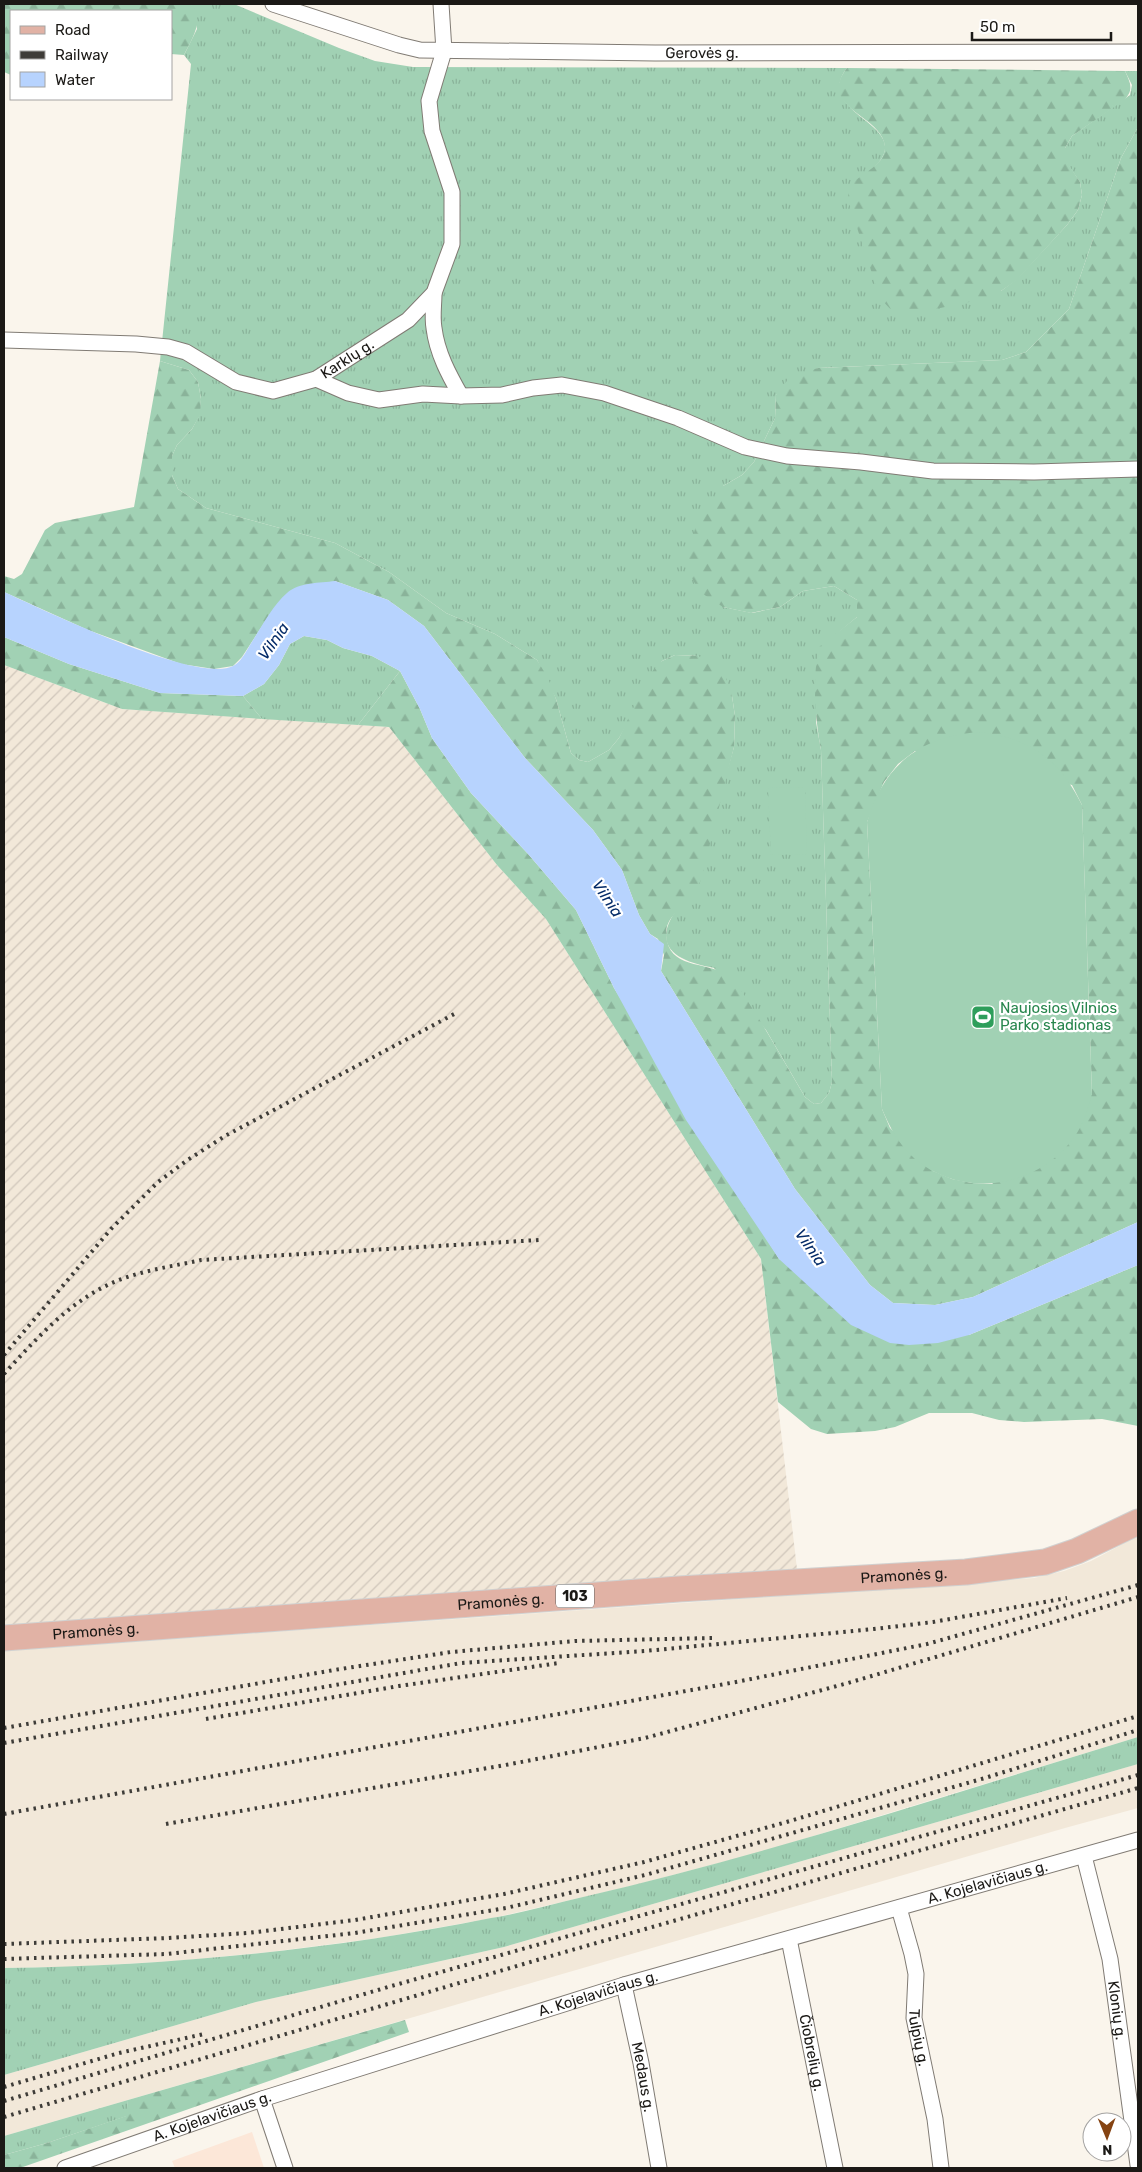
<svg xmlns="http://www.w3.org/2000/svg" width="1142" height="2172" font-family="Rubik,sans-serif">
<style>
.built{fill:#f2e8d9}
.industrial{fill:url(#industrial-furrows)}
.education{fill:#fce7d8}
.grass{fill:url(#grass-tufts)}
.forest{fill:url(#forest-firs);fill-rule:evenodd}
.pitch{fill:#a1d1b4}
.water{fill:#b7d3fe}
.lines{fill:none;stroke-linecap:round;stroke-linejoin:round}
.street-casing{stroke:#807b74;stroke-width:17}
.primary-casing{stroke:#d1d1d0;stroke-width:27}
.street{stroke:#fff;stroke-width:15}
.primary{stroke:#e1b2a5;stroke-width:25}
.rail{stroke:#3e3c38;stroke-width:4;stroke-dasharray:2.5 5;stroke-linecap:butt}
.labels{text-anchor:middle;stroke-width:4.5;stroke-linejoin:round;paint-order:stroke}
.shield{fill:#fff;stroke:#5f5e5c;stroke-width:1}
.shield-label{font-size:14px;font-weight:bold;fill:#1b1916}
.street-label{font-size:15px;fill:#1b1916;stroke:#fff}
.leisure-label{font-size:15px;fill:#27864d;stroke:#fff;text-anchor:start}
.water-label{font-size:16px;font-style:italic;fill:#042b68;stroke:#fff}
</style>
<defs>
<pattern id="industrial-furrows" width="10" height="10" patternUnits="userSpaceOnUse" patternTransform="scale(1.25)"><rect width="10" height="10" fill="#f2e8d9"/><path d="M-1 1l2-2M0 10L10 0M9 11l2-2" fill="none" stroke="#cfc6ba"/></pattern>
<pattern id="grass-tufts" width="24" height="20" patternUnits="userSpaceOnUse" patternTransform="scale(1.25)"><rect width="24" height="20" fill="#a1d1b4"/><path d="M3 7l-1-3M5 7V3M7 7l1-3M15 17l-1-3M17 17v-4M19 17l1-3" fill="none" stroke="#8ab39a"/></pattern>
<pattern id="forest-firs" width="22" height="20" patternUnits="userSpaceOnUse" patternTransform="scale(1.25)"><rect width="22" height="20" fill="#a1d1b4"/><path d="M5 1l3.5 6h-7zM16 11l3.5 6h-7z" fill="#8ab39a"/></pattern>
</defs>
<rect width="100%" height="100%" fill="#faf5ec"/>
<!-- built -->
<path class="built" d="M1138 1536V1737L761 1852 631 1886 493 1918 379 1938 270 1952 177 1961 69 1967 4 1968V1651L1034 1578 1064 1571 1091 1561Z
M1138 1764V1808L1065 1828 4 2136V2075L256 2002 504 1947Z"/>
<!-- industrial -->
<path class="industrial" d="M4 665 122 709 389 727 497 865 546 919 761 1259 797 1569 4 1625Z"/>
<!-- education -->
<path class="education" d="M252 2132 264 2168H175L172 2161Z"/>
<!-- grass -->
<path class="grass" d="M191 4H234L339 48 375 61 413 67 847 68C812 113 910 123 879 162 871 172 860 179 850 187L1001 291 1017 279 1067 225 1078 210 1082 195 1080 182 1064 159 1065 148 1072 136 1130 95 1132 85 1125 71H1138V127L1121 158 1069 309 1026 352 1002 360 818 368 776 395 775 418 754 462 742 475 723 486V607L752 613 780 607 803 591 834 586 857 600V617L839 632 817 699 816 722 821 750 832 1082 829 1093 821 1103 814 1104 805 1097 766 1030 714 968C686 963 651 952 673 915 677 908 686 902 692 896L734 747 735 716 732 696 698 656 675 655 662 661 619 738 609 750 588 762 579 760 571 753 556 699 537 660 495 634 446 613 389 572 335 543 206 508 178 489 172 475V456L177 445 192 429 199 416 201 399 198 382 189 370 160 361 191 64 184 55 197 29Z
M304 636 327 640 343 648 372 656 400 671 358 725 262 719 243 696 264 684 279 665 290 644Z
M1138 1737V1764L504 1947 256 2002 4 2075V1968C167 1966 331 1950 491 1918 522 1913 552 1904 583 1897 770 1854 954 1793 1138 1737Z
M128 2100 127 2116 47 2143 4 2155V2136Z"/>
<!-- forest -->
<path class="forest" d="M4 4H191C205 20 192 39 184 55L171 54V11H11V75L4 72Z
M847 68 1125 71C1131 84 1134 91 1123 101L1072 136 1065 148V159L1080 182 1082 195 1078 210 1067 225 1017 280 1001 291 984 299 906 315 893 312 880 298 848 200C848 196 848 191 849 188 855 175 891 165 884 142 876 114 817 106 847 68Z
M1138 127V1222L973 1297 935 1305 893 1303 870 1285 795 1189 661 971 664 955 658 939 650 934 639 915 622 870 593 830 525 758 424 626 388 600 335 581 270 614 242 657 233 666 214 669 181 664 88 630 4 592V576L14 579 22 574 45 530 55 523 134 507 160 361 189 370 198 382 201 399 200 415 192 429 177 445 172 456V475L178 489 206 508 335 543 389 572 446 613 495 634 537 660 548 678 556 699 571 753 579 760 588 762 609 750 619 738 649 675 662 661 675 655 698 656 715 663 726 678 732 696 735 716 734 747 701 880C698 885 696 892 692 897 680 910 662 919 667 941 673 970 711 961 730 977 739 985 746 998 752 1008 771 1037 787 1067 805 1097L814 1104 821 1103 829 1093 832 1082 821 750C815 718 812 679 819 647L857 617V600L834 586 803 591 780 607 751 613 723 607 700 592 690 575 688 557 695 529 723 486 742 475 754 462 775 418 776 395 790 377 818 368 1002 360 1026 352 1069 309 1121 158ZM915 751 1072 785 1082 805 1092 1094 992 1184 972 1183 952 1179 933 1171 890 1128 882 1109 867 822 884 782 898 764Z
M4 637 69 664 160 693 243 696 262 719 122 709 4 665Z
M400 671 420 709 432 738 471 793 529 855 576 910 614 988 779 1259 969 1335 1138 1265V1426L1102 1419 1024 1422 999 1420 972 1413H929L895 1427 875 1431 827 1434 811 1429 778 1402 761 1259 546 919 497 865 389 727 358 725Z
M405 2020 409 2032 20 2168H4V2155L47 2143 126 2116 128 2100Z"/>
<!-- pitch -->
<path class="pitch" d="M979 732C1030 738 1059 759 1082 805L1092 1094C1088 1108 1084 1122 1077 1133 1042 1187 965 1201 915 1159 899 1145 890 1128 882 1109L867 822C884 765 919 737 979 732Z
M805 787 807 854 771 855 768 788Z"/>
<!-- water -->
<path class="water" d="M335 581 388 600 424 626 525 758 593 830 622 870 639 915 650 934 664 944 661 971 795 1189 870 1285 893 1303 935 1305 973 1297 1138 1222V1265L969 1335 938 1343 909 1345 890 1343 851 1325 779 1259 686 1120 614 988 576 910 529 855 471 793 432 738 420 709 400 671 372 656 343 648 327 640 304 636 290 644 279 665 264 684 243 696 160 693 69 664 4 637V592C42 609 198 685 233 666 240 663 246 652 250 645 261 628 272 606 287 593 299 582 320 583 335 581Z"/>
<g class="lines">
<!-- street casing -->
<g class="street-casing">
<g id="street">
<path id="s1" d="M273 4 399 45 420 50 655 53 1138 52"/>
<path d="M434 293C434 304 432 317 434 328 437 353 449 375 461 396"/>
<path id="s2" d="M4 340 136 344 168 347 186 352 236 382 273 391 316 379 408 320 434 293 452 244V192L432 131 429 101 444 51 441 4"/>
<path d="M316 379 348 393 379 400 423 394 461 396 502 395 533 388 562 385 604 393 678 418 745 447 787 456 861 462 933 471 1034 472 1138 469"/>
<path id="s3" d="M1084 1856 1110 1959 1138 2165"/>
<path id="s4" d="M899 1908 912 1954 916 1974 914 2018 935 2119 941 2168"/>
<path id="s5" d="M789 1939 835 2168"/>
<path id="s6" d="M624 1985 641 2063 659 2168"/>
<path d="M262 2099 285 2168"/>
<path id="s7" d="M65 2168 262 2099 624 1985 1138 1840"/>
</g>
</g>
<!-- primary casing -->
<g class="primary-casing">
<g id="primary">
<path id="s8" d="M4 1638 679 1589 966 1572 1045 1562 1077 1551 1138 1522"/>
</g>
</g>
<!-- street -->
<use href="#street" class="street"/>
<!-- primary -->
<use href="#primary" class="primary"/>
<!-- rail -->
<path class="rail" d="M4 1355 111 1229 158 1182 186 1161 225 1136 458 1012
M4 1374C37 1338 71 1299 119 1280 145 1270 174 1266 201 1260L539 1240
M206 1719 399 1686 559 1663
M4 1728 334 1670 451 1652 575 1641 712 1638
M4 1743 461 1663 645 1651 874 1629 933 1622 1067 1598
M4 1814 736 1682 927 1644 1138 1585
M166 1824 511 1764 645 1738 848 1683 1138 1597
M4 1944 168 1938 248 1933 355 1920 504 1894 644 1862 790 1821 1138 1716
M4 1959 167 1954 355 1933 506 1908 645 1875 985 1778 1138 1730
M4 2087 119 2053 204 2034
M4 2101 388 1987 1138 1775
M4 2117 544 1958 1138 1788"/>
</g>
<!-- icons -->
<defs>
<g id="stadium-square" transform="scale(1.25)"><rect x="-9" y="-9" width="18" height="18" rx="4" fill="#2e9e5b" stroke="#fff"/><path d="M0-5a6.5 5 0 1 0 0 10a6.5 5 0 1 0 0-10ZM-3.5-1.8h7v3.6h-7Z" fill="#fff"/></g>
</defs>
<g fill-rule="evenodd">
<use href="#stadium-square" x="983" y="1017"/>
</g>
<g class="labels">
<!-- shield labels -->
<rect class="shield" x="556" y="1584.5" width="38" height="23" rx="4"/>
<g class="shield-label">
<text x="575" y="1601">103</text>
</g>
<!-- street labels -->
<g class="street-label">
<text dy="5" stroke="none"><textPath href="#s1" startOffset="436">Gerovės g.</textPath></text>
<text dy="5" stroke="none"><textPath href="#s2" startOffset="361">Karklų g.</textPath></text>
<text dy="5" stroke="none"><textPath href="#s8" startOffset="902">Pramonės g.</textPath></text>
<text dy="5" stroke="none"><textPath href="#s8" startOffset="498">Pramonės g.</textPath></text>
<text dy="5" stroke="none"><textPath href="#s8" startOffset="92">Pramonės g.</textPath></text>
<text dy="5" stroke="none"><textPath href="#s7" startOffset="966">A. Kojelavičiaus g.</textPath></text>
<text dy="5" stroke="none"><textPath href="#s7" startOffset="561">A. Kojelavičiaus g.</textPath></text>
<text dy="5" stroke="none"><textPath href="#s3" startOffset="158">Klonių g.</textPath></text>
<text dy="5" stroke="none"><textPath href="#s4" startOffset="132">Tulpių g.</textPath></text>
<text dy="5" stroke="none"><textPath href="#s5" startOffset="116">Čiobrelių g.</textPath></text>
<text dy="5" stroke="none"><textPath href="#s6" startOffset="94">Medaus g.</textPath></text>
<text dy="5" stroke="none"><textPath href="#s7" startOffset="156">A. Kojelavičiaus g.</textPath></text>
</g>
<!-- leisure labels -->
<g class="leisure-label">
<text x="1000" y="1013">Naujosios Vilnios<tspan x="1000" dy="17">Parko stadionas</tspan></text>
</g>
<!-- water labels -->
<g class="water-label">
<text transform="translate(273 641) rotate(-55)" y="6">Vilnia</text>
<text transform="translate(608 898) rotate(56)" y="6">Vilnia</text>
<text transform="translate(811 1247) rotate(55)" y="6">Vilnia</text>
</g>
</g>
<!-- border -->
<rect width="1142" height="2172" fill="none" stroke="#1b1916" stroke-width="10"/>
<!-- legend -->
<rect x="10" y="10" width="162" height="90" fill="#ffffff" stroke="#a4a3a2"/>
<rect x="20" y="26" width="25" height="8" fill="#e1b2a5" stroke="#a4a3a2"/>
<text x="55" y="35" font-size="15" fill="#1b1916">Road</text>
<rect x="20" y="51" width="25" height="8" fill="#3e3c38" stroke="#a4a3a2"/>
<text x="55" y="60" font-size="15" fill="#1b1916">Railway</text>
<rect x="20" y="72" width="25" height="15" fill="#b7d3fe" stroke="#a4a3a2"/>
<text x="55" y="85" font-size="15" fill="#1b1916">Water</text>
<!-- north arrow -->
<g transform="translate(1107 2137) rotate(179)"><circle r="24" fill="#ffffff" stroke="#a4a3a2"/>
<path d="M0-4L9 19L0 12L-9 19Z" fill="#854312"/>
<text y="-8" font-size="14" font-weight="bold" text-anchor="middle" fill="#1b1916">N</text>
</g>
<!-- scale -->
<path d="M972 32v8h139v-8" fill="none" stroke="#1b1916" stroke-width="2.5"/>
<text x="980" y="32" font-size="15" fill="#1b1916" stroke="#ffffff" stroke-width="4" paint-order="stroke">50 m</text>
</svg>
